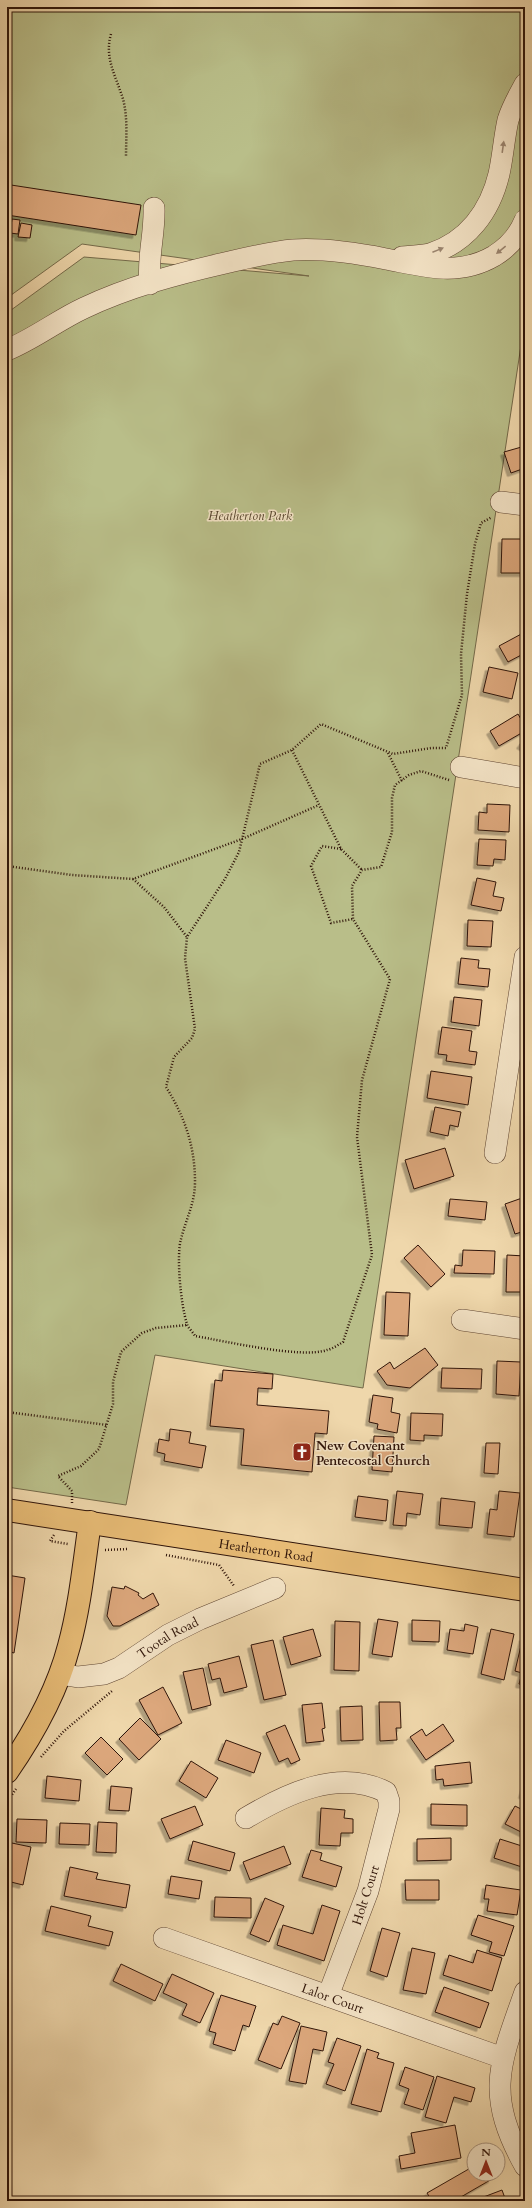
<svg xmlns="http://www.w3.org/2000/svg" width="532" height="2208" font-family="Cardo,serif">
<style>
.green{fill:#b9be89;stroke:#746949}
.building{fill:#dca77c;stroke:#2f1409;filter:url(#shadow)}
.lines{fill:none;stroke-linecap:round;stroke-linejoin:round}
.minor-casing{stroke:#5f4532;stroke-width:22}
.major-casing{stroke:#2f1409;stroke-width:24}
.path{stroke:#2f1409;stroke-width:2.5;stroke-dasharray:1 2;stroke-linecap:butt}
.minor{stroke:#f5e5c8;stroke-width:21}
.major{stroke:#e8bc76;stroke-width:22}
.oneway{fill:#9c8772}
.labels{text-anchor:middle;stroke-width:3;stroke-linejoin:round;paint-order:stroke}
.park-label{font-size:13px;font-style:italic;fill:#58472f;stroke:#f5e5c8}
.poi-label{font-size:13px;font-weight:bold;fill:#2f1409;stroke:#f5e5c8;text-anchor:start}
.street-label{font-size:13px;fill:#2f1409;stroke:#f5e5c8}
</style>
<defs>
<filter id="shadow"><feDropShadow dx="-3.5" dy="3.5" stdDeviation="0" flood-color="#0004"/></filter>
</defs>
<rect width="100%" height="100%" fill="#efd7ab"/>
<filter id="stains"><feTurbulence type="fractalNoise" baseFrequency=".005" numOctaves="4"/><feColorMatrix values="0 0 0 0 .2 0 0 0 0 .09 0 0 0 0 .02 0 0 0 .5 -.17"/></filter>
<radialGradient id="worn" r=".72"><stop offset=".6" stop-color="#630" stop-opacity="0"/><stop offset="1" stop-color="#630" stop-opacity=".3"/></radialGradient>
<!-- green -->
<path class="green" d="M7 7H525V319L363 1388 155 1355 126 1505 7 1487V313L84 257 309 276 82 244 7 298Z"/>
<!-- building -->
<path class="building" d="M11 185 141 205 136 235 7 215Z
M12 219 20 220 18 234 10 233Z
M21 223 32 225 30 238 18 237Z
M525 446V468L511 473 504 452Z
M502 539H525V573H501Z
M525 632V653L508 662 499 646Z
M489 667 518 673 512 699 483 692Z
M518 714 525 726V731L499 746 490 731Z
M525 739V748L520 745Z
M487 804 510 805 509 832 478 830 479 812 487 813Z
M479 839 506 840 505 860 494 859 493 866 477 865Z
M477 878 496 882 493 896 504 898 501 911 471 905Z
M468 920 493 921 491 947 467 946Z
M461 958 479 960 478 968 490 969 488 987 458 984Z
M454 997 482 1000 479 1026 451 1022Z
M442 1027 472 1031 469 1051 477 1052 475 1065 446 1061 447 1055 438 1054Z
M431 1071 472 1077 468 1105 427 1098Z
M435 1107 461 1112 458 1127 450 1125 448 1136 430 1132Z
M445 1148 454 1176 414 1189 405 1160Z
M525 1197V1231L515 1234 505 1204Z
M450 1199 487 1202 485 1220 448 1216Z
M418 1245 445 1274 431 1287 404 1258Z
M463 1250 495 1251 494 1274 454 1273 455 1265 462 1266Z
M507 1255 525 1256V1292H506Z
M386 1292 410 1293 408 1336 384 1335Z
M425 1348 438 1365 410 1388 387 1385 377 1371 390 1362 394 1369Z
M497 1361 521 1362 519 1396 496 1394Z
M442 1368 482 1369 481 1389 441 1388Z
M223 1370 273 1374 272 1389 258 1388 257 1405 329 1411 327 1434 315 1433 312 1472 241 1465 244 1429 210 1426 215 1380 222 1381Z
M373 1395 393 1398 391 1412 400 1414 397 1433 377 1429 378 1424 369 1422Z
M411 1413 443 1414 442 1436 424 1435V1441L410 1440Z
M170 1429 191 1432 189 1443 206 1446 202 1468 164 1461 165 1454 157 1452 159 1439 169 1441Z
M374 1436 394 1437 392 1472 372 1470Z
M486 1443H500L498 1474 484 1473Z
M397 1491 423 1494 420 1515 407 1513 406 1526 393 1525Z
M499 1491 520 1493 514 1537 487 1534 490 1509 497 1510Z
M358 1496 388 1500 386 1521 355 1517Z
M441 1498 475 1502 472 1528 439 1525Z
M7 1575 25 1578 14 1653 7 1651Z
M125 1586 139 1593 138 1595 143 1599 153 1593 159 1605 120 1626H113L107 1616 112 1587 124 1589Z
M378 1619 398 1622 392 1657 372 1654Z
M412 1620 440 1621 439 1642 412 1641Z
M335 1621 360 1622 359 1671 334 1670Z
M465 1624 478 1627 473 1654 447 1650 450 1629 464 1631Z
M313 1629 321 1656 291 1665 283 1637Z
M491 1629 514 1634 504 1680 481 1674Z
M523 1637 525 1638V1685L519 1684 522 1673 515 1671Z
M273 1640 286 1695 264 1700 251 1645Z
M239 1656 247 1687 224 1693 220 1678 212 1680 208 1664Z
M203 1668 211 1705 192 1710 183 1672Z
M163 1687 182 1723 158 1735 139 1700Z
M379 1702H400L401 1728H396L397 1740 380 1741Z
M322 1703 325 1728 322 1729 324 1741 306 1743 302 1705Z
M362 1706 363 1740 341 1741 340 1707Z
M140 1718 161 1739 139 1760 119 1739Z
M443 1724 454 1741 426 1760 410 1737 422 1729 426 1736Z
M285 1725 300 1760 291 1764 288 1758 279 1762 266 1733Z
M101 1737 123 1759 107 1775 85 1753Z
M226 1740 261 1753 254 1773 218 1760Z
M191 1761 218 1778 206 1798 179 1781Z
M470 1762 472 1783 444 1786 443 1779 436 1780 435 1766Z
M47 1776 81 1780 79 1801 45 1798Z
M525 1784V1795H522Z
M111 1786 132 1788 129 1811 109 1810Z
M431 1804 467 1805V1826L431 1825Z
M195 1806 203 1825 170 1839 161 1819Z
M515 1806 525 1811V1834L505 1824Z
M321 1808 345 1810 344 1818 353 1819V1833H341L340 1846 319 1845Z
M17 1819 47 1820 46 1843 16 1842Z
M98 1822 117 1823 116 1853 96 1852Z
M60 1823 90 1824 89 1845 59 1844Z
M451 1838V1860L417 1861V1839Z
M500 1839 525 1847V1868L494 1858Z
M193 1841 235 1853 230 1871 188 1860Z
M7 1842 31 1847 23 1885 7 1881Z
M284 1846 291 1864 250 1880 243 1862Z
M311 1850 322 1853 320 1860 342 1867 336 1887 302 1877Z
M70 1867 98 1873 96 1879 130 1885 126 1908 64 1896Z
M171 1876 202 1881 199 1899 168 1894Z
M405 1880H439V1900H406Z
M486 1885 521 1890 517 1915 487 1911 489 1899H484Z
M215 1897 251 1898V1918L214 1917Z
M265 1898 284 1906 269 1942 250 1934Z
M322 1905 340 1911 324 1961 277 1945 283 1925 313 1934Z
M51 1906 91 1916 88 1926 113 1932 109 1946 45 1931Z
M478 1915 514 1926 504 1956 489 1952 492 1942 471 1935Z
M382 1928 400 1933 387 1977 370 1971Z
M412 1948 435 1953 426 1994 403 1990Z
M477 1950 502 1958 492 1991 443 1975 449 1955 473 1963Z
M121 1964 163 1984 155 2001 113 1981Z
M172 1974 214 1993 200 2023 182 2015 187 2004 163 1993Z
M444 1987 489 2003 480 2028 435 2012Z
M221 1995 256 2006 249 2027 243 2025 235 2051 213 2044 216 2033 209 2031Z
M282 2016 300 2023 281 2069 258 2060 273 2023 278 2025Z
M301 2026 327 2032 323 2051 313 2049 306 2084 289 2081Z
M337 2038 361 2046 345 2091 326 2084 334 2064 328 2062Z
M367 2049 379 2053 377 2058 394 2063 381 2112 351 2104Z
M405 2067 434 2077 423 2110 404 2104 409 2089 399 2085Z
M437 2076 475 2088 471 2102 454 2097 446 2123 425 2117Z
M455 2125 461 2158 401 2169 399 2156 415 2153 411 2133Z
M474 2166V2174H490L492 2179 454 2201H432L427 2193Z
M502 2190 506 2201H473Z"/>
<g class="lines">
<!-- minor casing -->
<g class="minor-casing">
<g id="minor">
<path d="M402 257C411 256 421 256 430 254 467 242 490 212 499 174 503 156 504 138 508 120 512 107 519 95 525 84"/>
<path d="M150 284C147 258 155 234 154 208"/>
<path d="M7 350C34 339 58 320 84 308 128 287 177 274 225 263 247 258 270 252 293 250 324 248 356 253 386 259 424 266 458 277 494 256 507 248 519 235 525 220"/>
<path d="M501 502 525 505"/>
<path d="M461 767 525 778"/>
<path d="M495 1153 525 957"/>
<path d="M462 1320 525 1329"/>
<path id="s1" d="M60 1674 78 1677 104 1674 119 1668 168 1635 200 1619 275 1588"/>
<path d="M246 1818C286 1794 339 1768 386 1792L389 1801V1809L368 1891 328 1996"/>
<path id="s2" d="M164 1938 503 2058"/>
<path d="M525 1992C499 2065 485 2094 525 2166"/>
</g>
</g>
<!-- major casing -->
<g class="major-casing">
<g id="major">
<path id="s3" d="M7 1510 525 1590"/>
<path d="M7 1772C34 1733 57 1692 69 1646 80 1606 84 1563 90 1522"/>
</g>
</g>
<!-- path -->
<path class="path" d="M111 34C104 58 116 76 123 99 128 118 126 138 126 157
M292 750 341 849 362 870
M388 753 402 781
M449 780 421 771 409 775 395 785 392 798V832L381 867 362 870 352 886 353 919 390 979 362 1080 357 1137 372 1255 343 1342C338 1345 332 1349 327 1350 301 1359 225 1341 195 1336 193 1332 188 1328 187 1324 181 1306 176 1256 181 1239 186 1219 195 1203 195 1182 195 1147 185 1117 166 1087L174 1057 192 1038 195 1029 185 958 187 937 225 879 239 852 260 764 292 750 321 724 393 754 431 748H446L462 695 461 654 467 594 475 544 481 523 492 517
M341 849 322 846 311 866 331 923 353 919
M7 866 72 875 133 879 242 839 319 805
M133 879 164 907 187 937
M7 1412 107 1425
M72 1503V1491L58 1476 81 1466 99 1449 113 1404V1382L121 1352 142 1333 156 1328 187 1325
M54 1535 50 1541 68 1544
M105 1550 128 1549
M166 1555 219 1565 234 1586
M41 1757 64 1731 112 1691
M7 1802 16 1789"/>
<!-- minor -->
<use href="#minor" class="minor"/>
<!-- major -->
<use href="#major" class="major"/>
</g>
<!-- one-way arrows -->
<defs><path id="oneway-solid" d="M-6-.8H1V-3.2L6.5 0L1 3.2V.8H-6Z"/></defs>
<g class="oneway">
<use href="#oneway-solid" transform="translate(503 147) rotate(-82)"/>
<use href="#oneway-solid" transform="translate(438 250) rotate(-22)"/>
<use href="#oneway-solid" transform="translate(501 250) rotate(141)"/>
</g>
<!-- icons -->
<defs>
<g id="church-square" transform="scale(1)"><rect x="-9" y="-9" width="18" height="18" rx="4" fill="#8f2418" stroke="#f5e5c8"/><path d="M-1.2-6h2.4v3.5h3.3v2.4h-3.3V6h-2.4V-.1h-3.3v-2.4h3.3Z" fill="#fff"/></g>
</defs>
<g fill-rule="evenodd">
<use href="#church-square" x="302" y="1452"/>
</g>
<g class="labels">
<!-- park labels -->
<g class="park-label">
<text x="250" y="520">Heatherton Park</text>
</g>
<!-- poi labels -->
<g class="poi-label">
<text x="316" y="1450">New Covenant<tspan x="316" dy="15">Pentecostal Church</tspan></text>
</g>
<!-- street labels -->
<g class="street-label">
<text dy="5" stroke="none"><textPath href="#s3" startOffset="262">Heatherton Road</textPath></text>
<text dy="5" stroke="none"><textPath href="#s1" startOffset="118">Tootal Road</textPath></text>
<text transform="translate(365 1895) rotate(-72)" y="5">Holt Court</text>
<text dy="5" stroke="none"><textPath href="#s2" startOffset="179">Lalor Court</textPath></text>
</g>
</g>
<!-- margin -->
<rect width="532" height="2208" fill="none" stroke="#efd7ab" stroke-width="24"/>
<rect x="8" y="8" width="516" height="2192" fill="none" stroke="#2f1409" stroke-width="2"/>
<rect x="12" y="12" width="508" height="2184" fill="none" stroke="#2f1409"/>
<!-- north arrow -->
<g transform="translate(486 2162)"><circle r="19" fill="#f5e5c8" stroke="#a6917c"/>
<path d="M0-3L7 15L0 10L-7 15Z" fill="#8f2418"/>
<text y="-6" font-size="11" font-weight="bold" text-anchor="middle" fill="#2f1409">N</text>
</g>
<rect width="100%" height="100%" filter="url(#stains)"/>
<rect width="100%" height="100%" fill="url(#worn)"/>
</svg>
